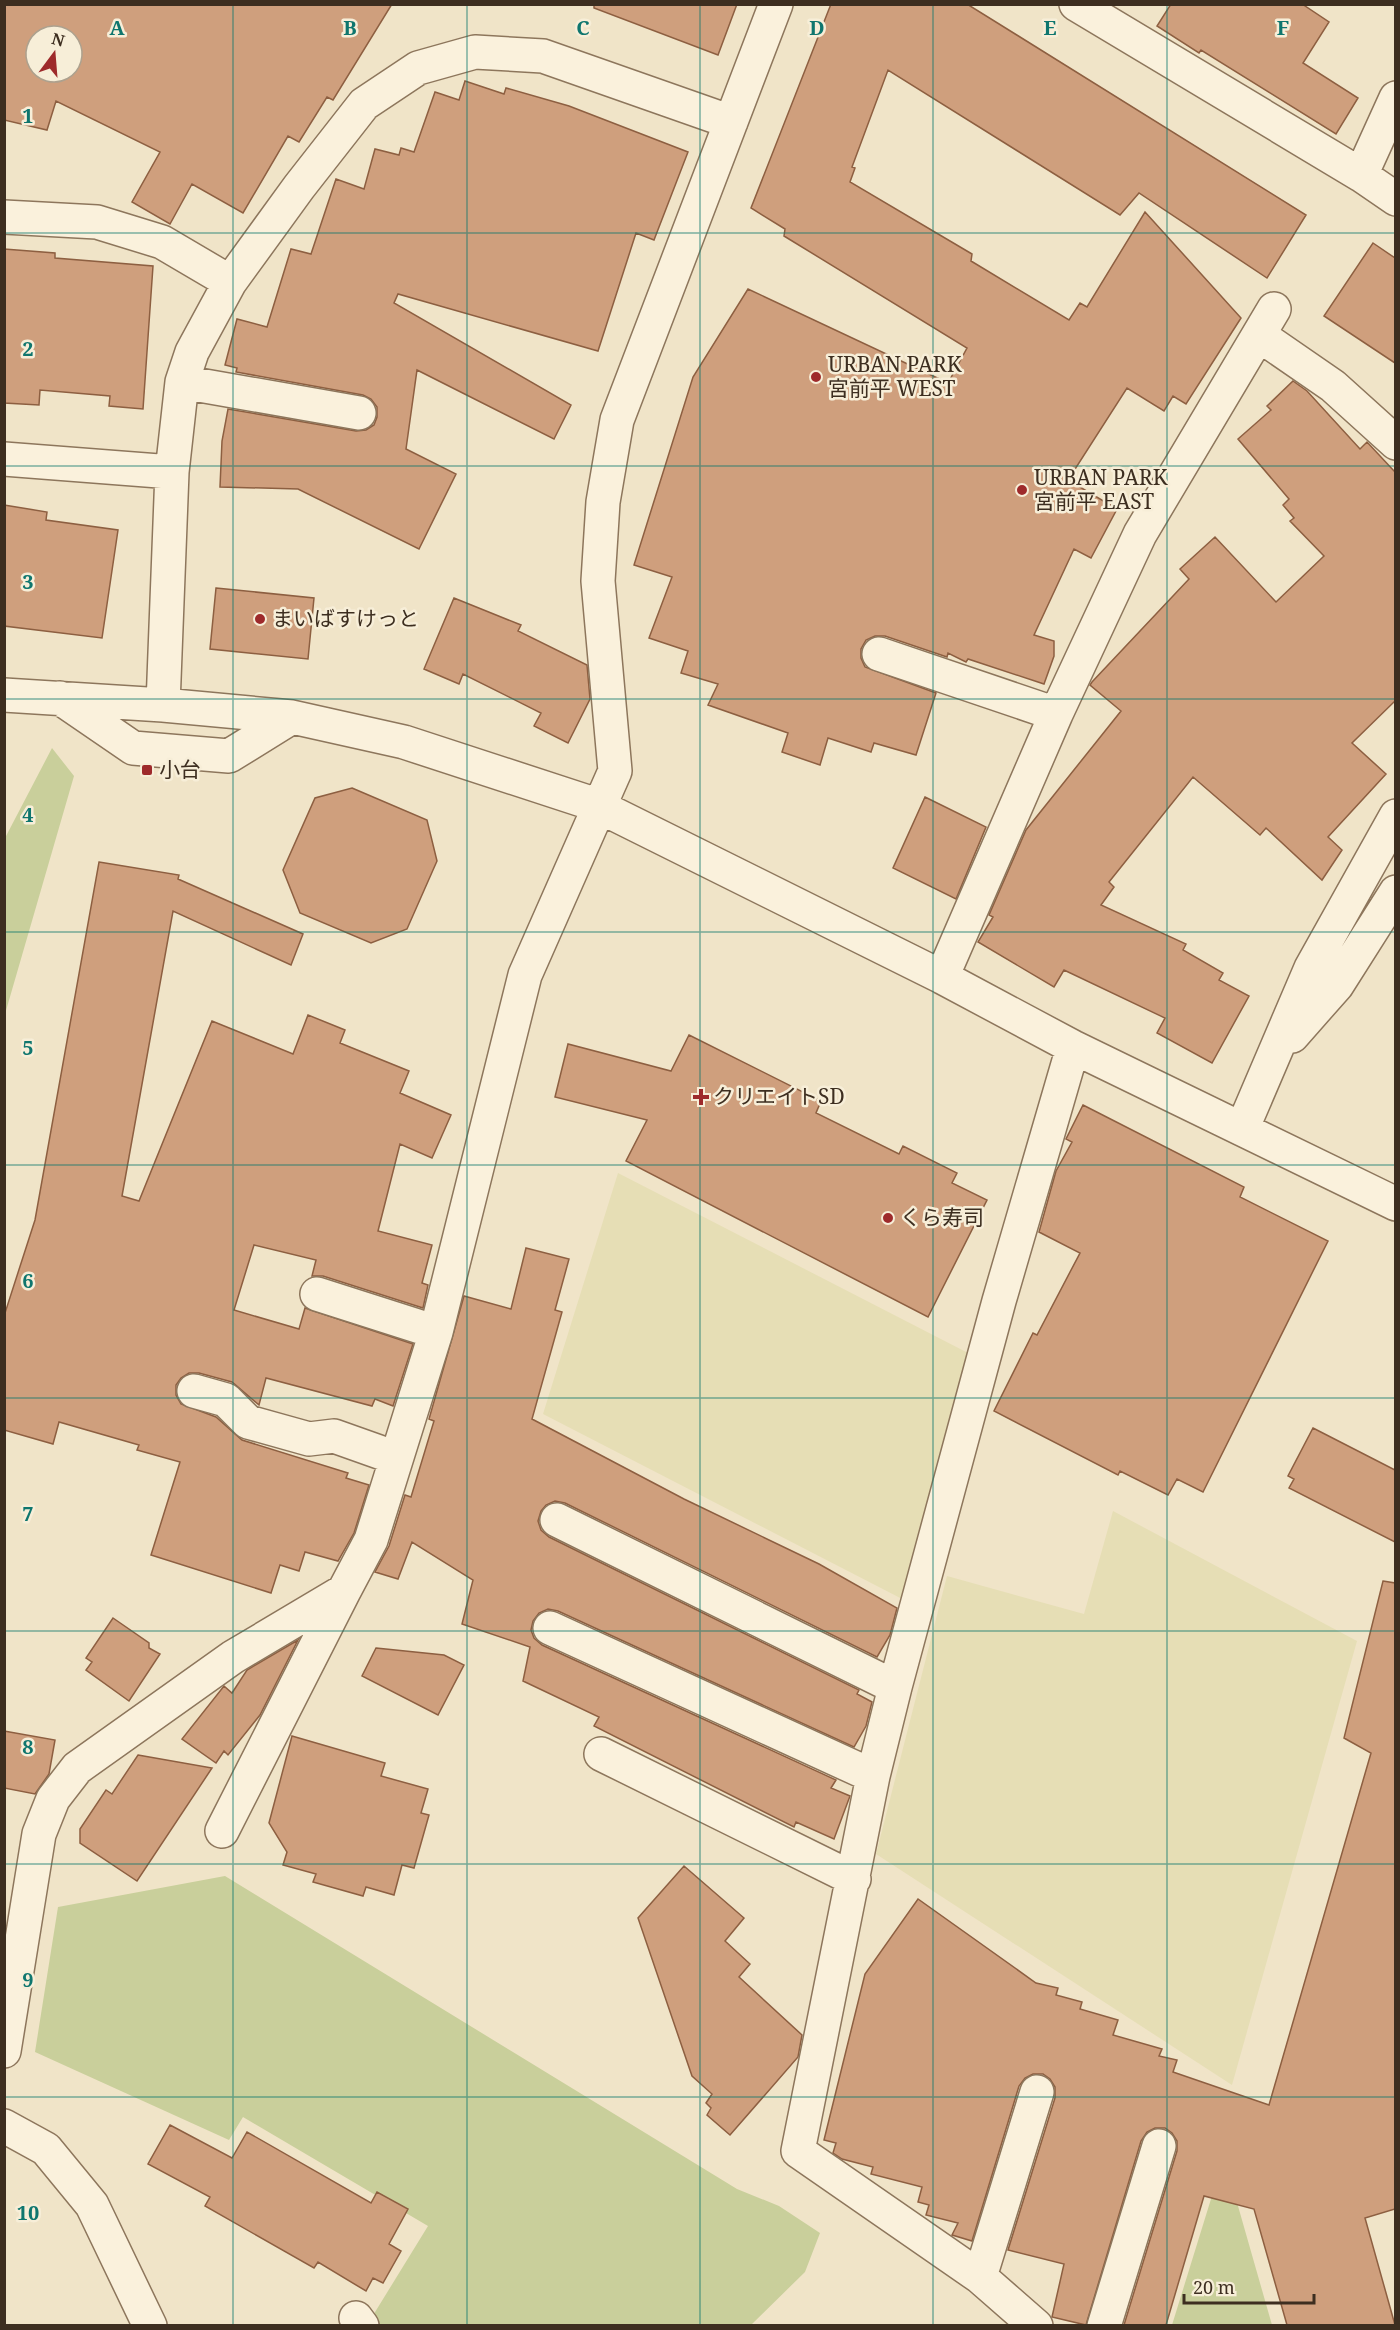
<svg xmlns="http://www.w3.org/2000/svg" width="1400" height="2330" font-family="'Noto Serif','Noto Sans JP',serif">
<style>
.farmland{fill:#e6deb5}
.green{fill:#c9cf9b}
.building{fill:#cf9f7d;stroke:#8d5f41;stroke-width:1.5;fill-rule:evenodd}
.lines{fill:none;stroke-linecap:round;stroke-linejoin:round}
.minor-casing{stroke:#8d765c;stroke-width:36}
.minor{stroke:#faf1dc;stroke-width:33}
.grid{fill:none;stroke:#0f766e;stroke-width:1.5;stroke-opacity:0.55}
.poi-dot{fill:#9e2a2b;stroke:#f7eed8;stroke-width:2}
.labels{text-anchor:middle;stroke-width:5;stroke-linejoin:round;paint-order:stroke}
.poi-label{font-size:21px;fill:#3d2e20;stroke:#f7eed8;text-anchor:start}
.grid-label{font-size:20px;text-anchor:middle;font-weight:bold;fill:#0f766e;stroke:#f7eed8;stroke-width:5;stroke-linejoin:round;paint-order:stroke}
</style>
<rect width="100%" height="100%" fill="#f0e4c8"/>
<!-- farmland -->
<path class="farmland" d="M618 1173 970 1354 908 1602 543 1414Z
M1113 1511 1357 1641 1232 2085 876 1854 947 1576 1084 1614Z"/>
<!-- green -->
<path class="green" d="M52 748 74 776 5 1014V838Z
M225 1876 737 2189 779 2206 820 2233 805 2272 751 2325H380L372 2317 428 2226 243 2117 229 2140 35 2052 58 1907Z
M1224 2157 1272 2325H1172Z"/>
<!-- building -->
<path class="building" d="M4 4H392L333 100 327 97 299 142 288 136 243 213 192 184 170 224 132 202 160 152 56 101 47 130 4 120ZM36 36H72V72H36Z
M594 4H737L718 55 594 8Z
M831 4H967L1306 215 1267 278 1139 193 1120 215 888 70 852 167 855 168 850 182 972 254 971 261 1069 320 1080 303 1087 307 1145 212 1241 318 1186 404 1173 396 1164 411 1127 388 1068 480 1117 509 1091 558 1074 549 1034 635 1054 641V656L1044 684 968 659 966 662 948 653 947 657 885 636H875L866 640 861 649V658L865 667 936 693 916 755 874 743 871 752 828 738 820 765 782 752 788 733 708 705 718 684 681 673 688 651 649 638 672 577 634 565 693 377 748 289 948 383 967 348 784 236 785 229 751 208Z
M1171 4H1302L1329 22 1303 63 1358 98 1336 134 1201 50 1199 53 1157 26Z
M465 81 504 94 506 88 569 106 688 152 654 240 636 233 598 351 398 294 394 303 571 405 554 439 417 370 406 449 456 474 419 549 298 489 220 487 222 441 228 409 356 431 366 430 374 425 377 417V407L371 399 363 395 236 372 237 368 225 365 237 319 267 327 291 249 311 254 336 179 364 189 375 149 399 155 401 148 414 152 435 92 459 100Z
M1373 243 1395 258V363L1324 316Z
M4 249 55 253V258L153 266 143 409 109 406 110 396 40 390 39 405 4 403Z
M1293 381 1307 391 1360 449 1367 442 1395 472V701L1352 743 1386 774 1328 837 1342 850 1322 880 1266 828 1260 835 1193 777 1109 882 1114 887 1101 905 1186 944 1183 950 1223 973 1219 980 1249 996 1212 1063 1157 1033 1165 1018 1064 970 1054 987 978 942 993 917 989 915 1026 830 1121 711 1090 685 1092 682 1189 579 1180 569 1215 537 1276 602 1324 556 1290 521 1294 518 1283 505 1289 499 1238 439 1271 410 1267 406Z
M4 505 47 512 46 520 118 530 102 638 4 626Z
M216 588 314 598 308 659 210 649Z
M454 598 521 625 518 631 587 665 590 699 568 743 534 726 541 713 463 674 459 684 424 669Z
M352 788 427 820 437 861 407 929 371 943 300 913 283 870 315 798Z
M925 797 986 827 956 899 893 868Z
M99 862 179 875 178 879 303 934 291 965 173 911 122 1196 139 1201 212 1021 293 1054 308 1015 345 1030 340 1043 409 1071 400 1093 451 1115 432 1158 400 1144 378 1231 432 1245 422 1283 428 1285 423 1308 323 1276H312L316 1260 254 1245 234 1310 299 1329 305 1308 413 1344 393 1406 375 1399 372 1406 266 1378 259 1405 232 1382 199 1373H189L181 1378 176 1385V1395L181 1404 216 1417 242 1440 348 1473 346 1478 369 1485 354 1533 338 1561 305 1552 299 1571 280 1565 271 1593 151 1555 180 1462 137 1450 139 1445 59 1422 53 1444 4 1430V1316L35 1220Z
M689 1035 821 1101 816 1113 899 1154 903 1146 957 1173 952 1183 987 1200 928 1317 626 1161 647 1120 555 1097 568 1044 671 1071Z
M1083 1105 1244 1187 1240 1197 1328 1241 1203 1492 1177 1479 1168 1495 1120 1471 1118 1475 994 1411 1033 1333 1037 1335 1080 1253 1039 1232 1056 1171 1072 1142 1066 1139Z
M526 1248 569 1259 555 1310 562 1312 532 1419 684 1499 819 1564 897 1608 890 1635 877 1657 565 1503 555 1501 546 1505 541 1511 538 1521 541 1530 549 1537 859 1690 857 1694 872 1702 866 1726 854 1747 558 1611 548 1609 539 1613 533 1621 531 1630 534 1638 542 1645 836 1780 831 1788 850 1796 834 1839 796 1822 794 1827 594 1726 599 1717 523 1681 530 1647 462 1624 473 1580 412 1542 398 1579 375 1572 389 1546 405 1495 411 1497 434 1421 429 1419 464 1296 511 1309Z
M1313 1428 1395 1470V1542L1289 1488 1294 1479 1288 1476Z
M1383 1581 1395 1583V2209L1365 2218 1395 2325H1287L1254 2209 1204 2196 1166 2325H1124L1177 2151V2141L1172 2133 1165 2128H1155L1147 2132 1141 2141 1086 2325 1052 2317 1064 2264 1008 2250 1055 2098V2087L1050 2079 1043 2074H1033L1025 2078 1019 2086 972 2241 952 2235 958 2223 926 2215 929 2205 918 2202 922 2187 871 2174 873 2167 842 2159 833 2153 836 2143 824 2140 865 1974 918 1899 1036 1983 1058 1988 1056 1995 1082 2002 1080 2009 1118 2020 1113 2035 1162 2049 1159 2056 1177 2060 1173 2072 1269 2105 1371 1753 1344 1738Z
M113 1618 149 1643V1648L160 1654 129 1701 86 1670 92 1662 86 1658Z
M298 1640 260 1715 228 1755 224 1751 216 1763 182 1739 224 1686 232 1693 247 1670Z
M376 1648 444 1655 464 1665 438 1715 362 1676Z
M4 1731 55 1740 49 1774 35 1794 4 1788Z
M292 1736 385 1763 381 1776 428 1789 421 1813 429 1815 414 1868 402 1865 394 1895 366 1887 363 1896 313 1882 316 1874 283 1865 287 1852 269 1823Z
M138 1755 212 1768 137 1881 80 1843V1829L106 1790 112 1794Z
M684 1866 744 1918 725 1941 750 1964 739 1977 802 2035 798 2057 730 2135 707 2115 711 2108 706 2103 712 2094 692 2076 638 1918Z
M170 2125 232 2158 247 2132 371 2203 377 2192 408 2209 389 2244 401 2251 383 2283 373 2278 366 2291 318 2262 314 2268 205 2206 210 2197 148 2164Z"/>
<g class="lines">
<!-- minor casing -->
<g class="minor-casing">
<path id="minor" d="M1076 4 1361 175 1396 199
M1361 175 1396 98
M4 217 97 222 162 242 230 282
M1259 335 1333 386 1396 443
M182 382 359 413
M4 459 172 472
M879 654 1056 714
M4 695 163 705 292 717 404 742 594 804 942 977 1073 1047 1396 1204
M60 698 133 748 229 756 292 717
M163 705 172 472 182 382 192 352 230 282 299 187 364 104 418 68 475 52 543 56 731 122
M942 977 1056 714 1140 534 1274 309
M1292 1036 1337 985 1396 892
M1243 1127 1311 968 1396 816
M317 1294 436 1332
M194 1391 226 1400 248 1422 309 1439 334 1436 396 1458
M557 1520 895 1687
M550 1628 873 1776
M601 1754 854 1879
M222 1831 344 1591
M4 2051 39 1834 53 1799 77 1768 233 1657 344 1591 371 1540 436 1332 525 975 615 771 598 581 603 502 617 420 776 4
M4 2126 46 2149 92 2205 150 2326
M980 2277 1037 2092
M356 2318 362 2326
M1036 2326 980 2277 798 2151 873 1776 895 1687 999 1301 1073 1047
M1104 2326 1159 2146"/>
</g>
<!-- minor -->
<use href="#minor" class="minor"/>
</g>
<!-- grid -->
<path class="grid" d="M233 4V2326M467 4V2326M700 4V2326M933 4V2326M1167 4V2326M4 233H1396M4 466H1396M4 699H1396M4 932H1396M4 1165H1396M4 1398H1396M4 1631H1396M4 1864H1396M4 2097H1396"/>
<!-- markers -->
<g class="poi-dot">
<circle cx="816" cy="377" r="6"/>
<circle cx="1022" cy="490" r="6"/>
<circle cx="260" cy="619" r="6"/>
<rect x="141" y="764" width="12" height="12" rx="3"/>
<path d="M698 1088h6v6h6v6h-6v6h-6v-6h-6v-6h6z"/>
<circle cx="888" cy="1218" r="6"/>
</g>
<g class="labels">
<!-- poi labels -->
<g class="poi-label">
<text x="828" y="372">URBAN PARK<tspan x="828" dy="24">宮前平 WEST</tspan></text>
<text x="1034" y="485">URBAN PARK<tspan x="1034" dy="24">宮前平 EAST</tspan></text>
<text x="272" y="626">まいばすけっと</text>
<text x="159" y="777">小台</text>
<text x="713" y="1104">クリエイトSD</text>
<text x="900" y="1225">くら寿司</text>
</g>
</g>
<g class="grid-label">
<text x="117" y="35">A</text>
<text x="350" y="35">B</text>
<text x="583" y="35">C</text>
<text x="817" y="35">D</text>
<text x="1050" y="35">E</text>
<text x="1283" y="35">F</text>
<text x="28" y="123">1</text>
<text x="28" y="356">2</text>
<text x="28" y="589">3</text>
<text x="28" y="822">4</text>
<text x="28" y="1055">5</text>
<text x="28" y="1288">6</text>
<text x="28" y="1521">7</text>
<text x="28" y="1754">8</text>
<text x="28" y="1987">9</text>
<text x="28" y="2220">10</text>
</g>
<!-- border -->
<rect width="1400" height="2330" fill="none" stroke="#3d2e20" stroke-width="12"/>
<!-- north arrow -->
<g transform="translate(54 54) rotate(16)"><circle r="28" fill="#f7eed8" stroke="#ada18e" stroke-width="1.5"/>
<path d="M0-4.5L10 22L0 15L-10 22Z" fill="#9e2a2b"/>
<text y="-9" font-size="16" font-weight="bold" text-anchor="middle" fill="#3d2e20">N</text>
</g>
<!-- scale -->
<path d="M1184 2294v9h130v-9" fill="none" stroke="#3d2e20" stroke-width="3"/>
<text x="1193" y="2294" font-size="18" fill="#3d2e20" stroke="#f7eed8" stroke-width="4.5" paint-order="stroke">20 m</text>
</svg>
